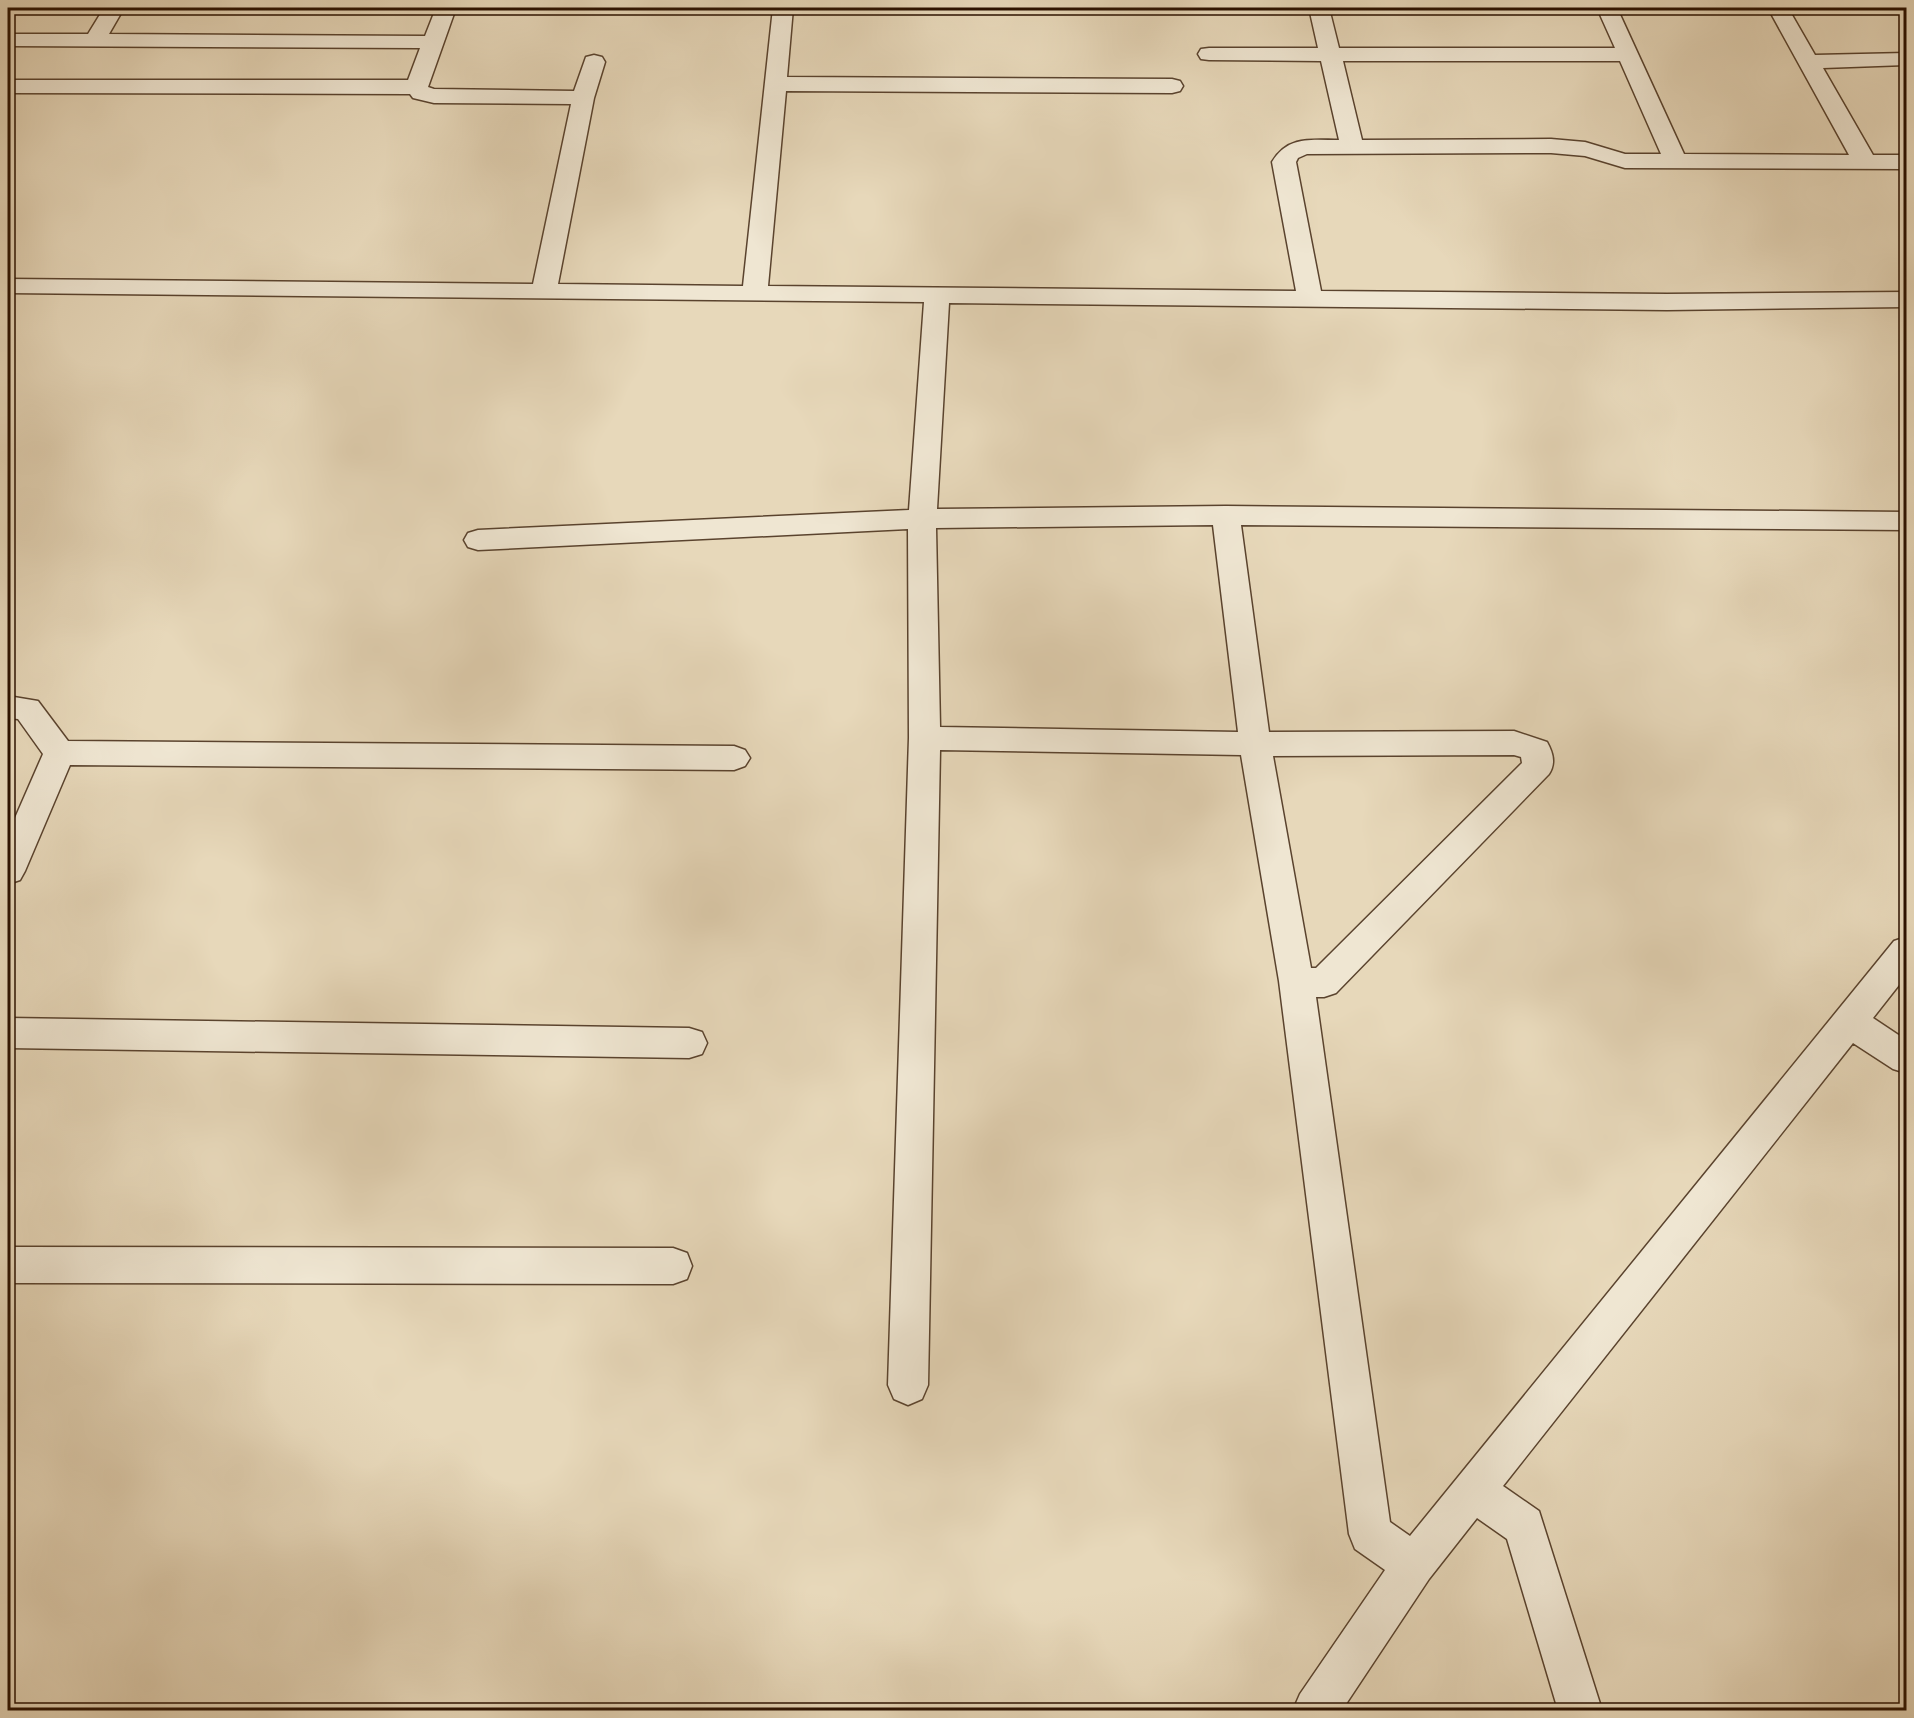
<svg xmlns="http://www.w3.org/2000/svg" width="1914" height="1718" font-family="'Libre Bodoni',serif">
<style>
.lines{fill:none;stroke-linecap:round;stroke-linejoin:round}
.minor-casing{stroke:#5a432e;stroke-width:3}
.minor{fill:#efe6d2;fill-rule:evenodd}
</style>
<rect width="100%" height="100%" fill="#e7d8ba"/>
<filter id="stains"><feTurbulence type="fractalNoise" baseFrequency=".00333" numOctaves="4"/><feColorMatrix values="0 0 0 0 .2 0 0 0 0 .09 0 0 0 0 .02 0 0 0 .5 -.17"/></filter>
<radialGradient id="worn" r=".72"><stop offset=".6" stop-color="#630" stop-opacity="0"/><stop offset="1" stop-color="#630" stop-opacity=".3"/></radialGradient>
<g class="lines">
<!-- minor casing -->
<g class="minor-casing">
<path id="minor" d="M104 8H124L109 34 425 36 436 8H456L428 87 434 89 574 91 586 57 594 55 602 57 605 62 594 98 558 284 743 286 773 8H793L787 77 1172 79 1180 81 1183 86 1180 91 1172 93 786 91 768 286 1296 291 1272 162C1288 135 1312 140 1339 140L1321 61 1209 60 1201 59 1198 54 1201 49 1209 48H1318L1309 8H1329L1339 48H1615L1597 8H1617L1684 154 1849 155 1768 8H1788L1815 55 1906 53V65L1823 68 1873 155H1906V169L1625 168 1585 156 1551 153 1307 154 1298 158 1296 162 1321 291 1667 294 1906 292V307L1667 310 949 303 937 509 1226 506 1906 512V530L1241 525 1269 732 1514 731 1547 742C1553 753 1556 763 1549 774L1336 993 1324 997H1316L1390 1522 1410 1536 1894 941 1906 937V976L1873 1018 1906 1040V1073L1893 1069 1853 1043 1503 1486 1539 1511 1602 1710H1558L1507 1539 1477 1518 1429 1579 1342 1710H1293L1300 1694 1385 1570 1355 1549 1349 1534 1279 981 1241 755 940 750 928 1385 922 1399 908 1405 894 1399 888 1385 909 738 908 529 478 550 468 547 464 540 468 533 478 530 909 510 924 302 8 293V279L533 284 571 104 434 103 413 98 410 94 8 93V80H408L420 48 8 46V34H88ZM1343 61H1620L1661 154H1625L1585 142 1551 139 1362 140ZM1213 525 1238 732 940 727 936 528ZM1514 755 1521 757 1522 763 1316 968H1311L1273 756Z
M8 696 38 701 68 741 734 746 745 750 750 758 745 766 734 770 70 765 25 871 20 880 8 884V834L43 754 18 719 8 718Z
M8 1018 689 1028 702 1032 707 1043 702 1054 689 1058 8 1048Z
M8 1247 673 1248 687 1253 692 1266 687 1279 673 1284 8 1283Z"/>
</g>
<!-- minor -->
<use href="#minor" class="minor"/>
</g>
<!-- margin -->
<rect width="1914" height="1718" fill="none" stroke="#e7d8ba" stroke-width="30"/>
<rect x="9" y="9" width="1896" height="1700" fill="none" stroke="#2b1100" stroke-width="3"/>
<rect x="15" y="15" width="1884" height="1688" fill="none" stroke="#2b1100" stroke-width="1.5"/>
<rect width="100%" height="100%" filter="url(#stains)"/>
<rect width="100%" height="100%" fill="url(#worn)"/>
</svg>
